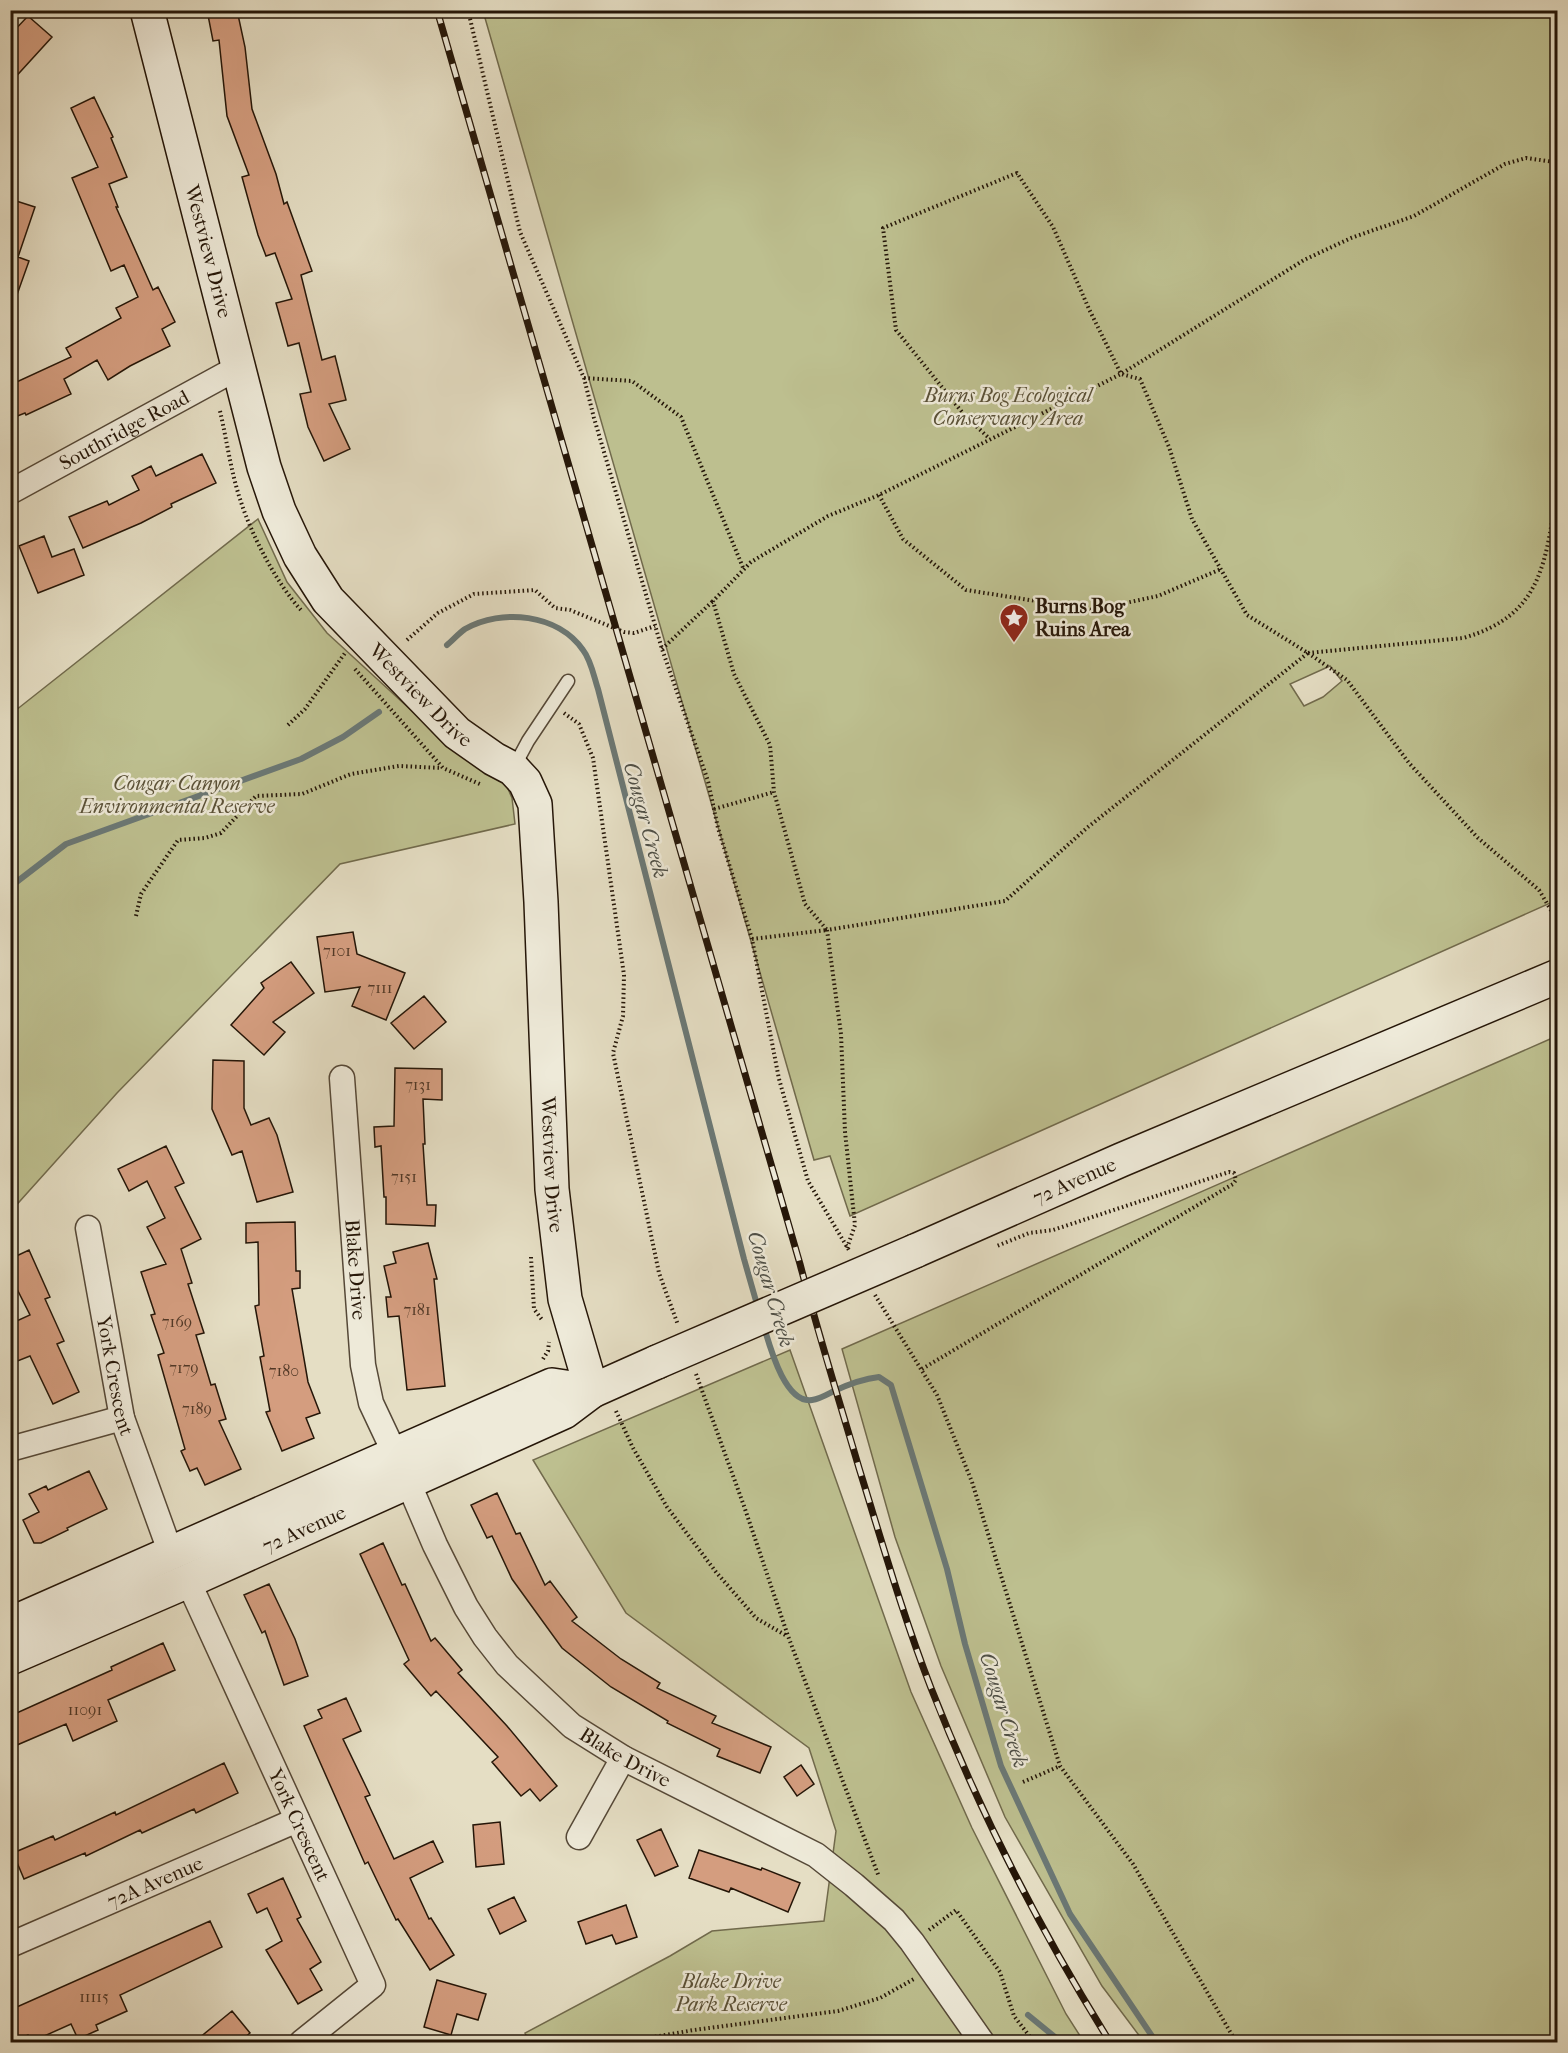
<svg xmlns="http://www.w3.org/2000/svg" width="1568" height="2053" font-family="'IM FELL French Canon',serif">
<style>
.green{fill:#bdbf8f;stroke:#716a4c;stroke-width:1.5;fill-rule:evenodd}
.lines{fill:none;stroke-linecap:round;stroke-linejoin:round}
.stream{stroke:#6b7875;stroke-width:6}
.building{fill:#d49d7f;stroke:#251608;stroke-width:1.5}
.lane-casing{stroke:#554837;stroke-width:15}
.street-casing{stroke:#554837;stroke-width:27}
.secondary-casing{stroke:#251608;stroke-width:36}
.path{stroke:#251608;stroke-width:4;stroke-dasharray:1.5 3;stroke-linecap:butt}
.lane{stroke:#eeead9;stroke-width:12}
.street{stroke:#eeead9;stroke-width:24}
.secondary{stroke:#eeead9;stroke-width:33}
.rail-casing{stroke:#251608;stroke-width:7}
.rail{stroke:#eeead9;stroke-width:4.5;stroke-dasharray:14;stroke-linecap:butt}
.secondary-bridge-casing{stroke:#251608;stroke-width:36;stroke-linecap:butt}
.secondary-bridge{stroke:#eeead9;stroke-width:33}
.labels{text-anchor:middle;stroke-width:5;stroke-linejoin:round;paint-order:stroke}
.number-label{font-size:16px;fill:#513826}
.street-label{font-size:20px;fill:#251608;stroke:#eeead9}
.park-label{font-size:20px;font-style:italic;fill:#5a5137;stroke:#eeead9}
.poi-label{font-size:20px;font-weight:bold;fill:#251608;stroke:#eeead9;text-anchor:start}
.water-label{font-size:21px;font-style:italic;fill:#4e4f47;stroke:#eeead9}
</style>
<rect width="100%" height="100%" fill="#e5dec4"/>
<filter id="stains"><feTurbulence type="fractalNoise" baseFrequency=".00333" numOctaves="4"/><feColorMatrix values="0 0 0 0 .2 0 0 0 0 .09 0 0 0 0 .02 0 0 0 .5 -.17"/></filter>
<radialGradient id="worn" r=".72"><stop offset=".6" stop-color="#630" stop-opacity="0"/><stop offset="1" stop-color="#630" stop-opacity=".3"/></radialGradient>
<!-- green -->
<path class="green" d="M483 11H1557V900L850 1216 830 1156 814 1160ZM1330 666 1342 681 1323 697 1304 706 1290 684Z
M258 519 287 582 327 633 425 723 505 782 512 798 515 824 340 864 117 1093 11 1211V714Z
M1557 1036V2042H1144L1102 1986 1005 1817 941 1666 895 1537 842 1349Z
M790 1350 911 1692 972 1828 1066 2014 1084 2042H524L528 2040 525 2033 670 1956 712 1931 824 1921 836 1831 809 1748 626 1613 533 1460Z"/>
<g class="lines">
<!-- stream -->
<path class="stream" d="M447 645C453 640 459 633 465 629 502 608 558 614 583 650 591 660 594 677 598 689L744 1259 758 1308
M10 887 66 844 301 759 343 737 379 712
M764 1327C770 1347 785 1404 812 1400 820 1399 828 1394 834 1391 849 1384 862 1379 879 1377L891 1385 947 1569 965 1644 1001 1766 1070 1914 1156 2042
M1028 2015 1061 2042"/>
</g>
<!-- building -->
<path class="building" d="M207 10H237L245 47 252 109 276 174 284 204 287 202 312 271 301 275 322 360 335 356 346 400 329 404 350 449 324 461 308 427 300 394 311 392 299 343 288 346 276 303 292 299 275 253 266 256 258 235 242 177 249 175 227 116 219 40 213 41Z
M28 16 52 37 10 83V35Z
M94 97 113 137 111 138 127 177 109 184 118 207H116L153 290 158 287 175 322 162 329 170 346 130 366 108 380 97 360 64 379 71 394 26 415 25 413 10 419V385L71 357 66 348 121 318 116 308 138 297 124 265 111 271 72 178 98 167 71 108Z
M10 199 35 207 18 257 29 261 13 306H10Z
M202 454 216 483 171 504 172 507 141 523 83 548 69 517 107 501 109 505 139 490 132 476 151 466 156 476Z
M44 536 52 557 74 549 84 575 38 593 19 546Z
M353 932 357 954 405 973 386 1020 352 1006 360 987 325 992 317 937Z
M291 962 314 993 273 1022 285 1032 264 1055 231 1025 264 988 261 983Z
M424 996 446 1022 414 1049 391 1023Z
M213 1060 244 1061V1108L251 1125 269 1118 277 1135 293 1192 257 1202 242 1151 232 1155 212 1109Z
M395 1068 442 1069V1100L423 1099 425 1144H423L427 1205H436L435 1226 386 1224V1197H384L381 1146 375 1147 374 1127 394 1126Z
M166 1146 184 1183 175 1187 201 1239 181 1249 192 1283 188 1284 204 1333 196 1335 211 1385 215 1384 226 1419 219 1421 241 1469 205 1485 197 1468 190 1471 181 1451 185 1449 158 1355 164 1353 151 1315 155 1314 141 1272 166 1264 147 1227 165 1218 147 1181 129 1191 118 1169Z
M295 1222 296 1271H300V1288L292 1289 308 1382 320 1413 306 1418 314 1438 282 1451 266 1412 270 1411 260 1357 264 1356 255 1306 259 1305 258 1242 246 1243V1223Z
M428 1243 437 1279H434L445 1386 407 1390 399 1316 388 1317 386 1297H391L384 1266 396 1263 393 1252Z
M29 1250 50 1297 45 1299 64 1341 57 1344 79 1392 53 1404 30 1356 10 1364V1324L30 1315 10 1275V1259Z
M89 1471 107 1509 67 1528 68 1530 41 1543H34L23 1520 39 1512 29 1494 46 1486 48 1490Z
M497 1493 516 1534 520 1533 545 1585 550 1581 577 1617 572 1621 621 1659 660 1683 657 1688 716 1716 712 1723 771 1747 760 1773 717 1756 720 1749 667 1723 668 1721 611 1687 562 1648 512 1579 492 1536 487 1538 471 1505Z
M383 1543 402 1585 405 1584 431 1641 435 1638 462 1670 458 1673 507 1726 557 1786 540 1801 530 1789 521 1796 492 1762 498 1757 436 1691 431 1696 404 1664 409 1660 360 1554Z
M269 1584 295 1639 308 1676 284 1685 265 1631 262 1633 244 1595Z
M163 1643 175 1670 108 1700 117 1721 73 1741 66 1724 10 1748V1716L112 1670 111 1667Z
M346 1698 361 1731 343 1739 370 1795 365 1797 394 1859 433 1841 443 1862 410 1878 429 1919 431 1918 454 1955 430 1970 398 1919 396 1920 368 1862 365 1864 304 1726 322 1718 318 1710Z
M224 1763 238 1793 196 1813 194 1809 142 1833 140 1830 86 1856 85 1853 24 1879 13 1853 53 1836 55 1840 115 1812 116 1815Z
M801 1765 814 1784 797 1796 784 1777Z
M500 1822 504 1864 476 1867 473 1825Z
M661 1829 678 1866 655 1876 637 1840Z
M699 1850 761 1870 762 1868 800 1883 788 1912 731 1888 729 1892 689 1878Z
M283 1878 301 1917 297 1919 321 1962 310 1969 322 1990 298 2004 266 1950 282 1941 267 1908 257 1913 248 1894Z
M514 1897 526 1921 500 1934 488 1909Z
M626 1905 637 1937 616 1944 612 1935 586 1944 578 1922Z
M210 1921 222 1947 120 1995 127 2011 96 2025 98 2030 78 2039 71 2024 31 2042 28 2035 10 2043V2010Z
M437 1980 486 1994 478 2020 457 2014 451 2035 424 2027Z
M232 2011 250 2033 238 2043H193Z"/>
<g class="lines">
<!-- lane casing -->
<g class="lane-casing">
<path id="lane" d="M513 769 528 741 568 681"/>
</g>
<!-- street casing -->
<g class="street-casing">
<g id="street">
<path id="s1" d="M10 492 239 367"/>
<path id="s2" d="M342 1078 363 1365 371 1403 395 1454"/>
<path id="s3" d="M88 1228 122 1418 166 1540 174 1552"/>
<path d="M10 1449 122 1418"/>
<path id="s4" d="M408 1482 435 1545 466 1607 485 1637 507 1665 572 1726 623 1758 816 1855 854 1885 894 1920 912 1942 982 2042"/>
<path id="s5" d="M188 1581 373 1985 302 2042"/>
<path d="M579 1837 623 1758"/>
<path id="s6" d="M10 1945 297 1820"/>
</g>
</g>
<!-- secondary casing -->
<g class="secondary-casing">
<g id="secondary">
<path id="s7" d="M147 10 264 467 279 511 300 556 328 600 457 733 494 759 513 769 525 782 535 804 541 902 552 1189 565 1299 592 1391"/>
<path id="s8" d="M915 1251 1121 1160 1558 976"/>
<path d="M10 1624 552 1385 592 1391"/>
<path id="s9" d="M10 1658 188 1581 564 1412 592 1391 657 1362"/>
</g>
</g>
<!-- path -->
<path class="path" d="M468 10 520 232 584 378 594 418 662 649 708 781 718 828 752 939 779 1079 808 1181 850 1252
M584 378 632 381 681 417 744 570
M220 411C227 441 231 473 241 502 252 536 277 584 301 610
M879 495 903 539 966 590 1093 610 1158 596 1221 569
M407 640 438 613 474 594 535 590 555 608 570 610 624 632 634 633 655 626
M662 649 713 601
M1308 653 1347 680 1409 763 1478 838 1539 890 1558 922
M1308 653 1463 638C1545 615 1545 559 1558 486
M355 669 443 768 482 785
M564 713 579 724 593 758 624 975 623 1016 613 1053 659 1273 678 1325
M288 725 305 709 345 653
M714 809 774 792
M136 916 141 894 178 840 205 838 221 833 256 796 302 794 351 774 399 766 442 768
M752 939 827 930 805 904 774 792 770 745 734 674 713 601 751 562 828 516 879 495 1121 374 1304 260 1351 238 1414 216 1505 164 1526 158 1554 162 1558 165
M847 1248 855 1225 845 1132 841 1034 827 930 1005 901 1088 827 1308 653 1247 615 1192 519 1169 447 1140 379 1121 374 1089 309 1053 227 1017 173 883 228 896 330 966 417 989 438
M531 1257 534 1309 543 1321
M875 1295 937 1395 972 1482 1060 1766 1133 1864 1236 2042
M543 1359 548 1351 549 1342
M922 1369 1233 1184 1236 1180 1234 1173 1229 1172 1053 1230 1029 1233 997 1246
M696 1374 744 1506 788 1636 879 1877
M616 1411 633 1448 667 1507 716 1572 756 1618 787 1636
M1023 1782 1060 1766
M929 1930 956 1910 1000 1972 1014 2016 1034 2042
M624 2042 694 2030 838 2011 880 1998 914 1979"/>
<!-- lane -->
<use href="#lane" class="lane"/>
<!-- street -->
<use href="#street" class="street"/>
<!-- secondary -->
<use href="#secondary" class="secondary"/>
<!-- rail casing -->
<g class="rail-casing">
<path id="rail" d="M437 10 800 1264C818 1333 839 1400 859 1468 882 1542 903 1616 931 1688 979 1811 1040 1930 1110 2042"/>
</g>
<!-- rail -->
<use href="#rail" class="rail"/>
<!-- secondary-bridge casing -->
<g class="secondary-bridge-casing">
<path id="secondary-bridge" d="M657 1362 915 1251"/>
</g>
<!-- secondary-bridge -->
<use href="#secondary-bridge" class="secondary-bridge"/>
</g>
<!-- icons -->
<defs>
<g id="sight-pin" transform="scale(1.5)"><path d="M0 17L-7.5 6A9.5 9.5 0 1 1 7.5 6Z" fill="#8f2418" stroke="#eeead9"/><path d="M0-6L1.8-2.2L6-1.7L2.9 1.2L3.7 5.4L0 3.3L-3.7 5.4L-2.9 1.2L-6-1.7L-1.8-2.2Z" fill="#fff"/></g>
</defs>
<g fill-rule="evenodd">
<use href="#sight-pin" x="1014" y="618"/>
</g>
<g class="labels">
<!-- number labels -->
<g class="number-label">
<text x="337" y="956">7101</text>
<text x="380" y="993">7111</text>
<text x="418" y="1090">7131</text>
<text x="404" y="1182">7151</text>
<text x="417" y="1315">7181</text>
<text x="177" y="1327">7169</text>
<text x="184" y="1373">7179</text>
<text x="284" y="1376">7180</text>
<text x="197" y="1414">7189</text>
<text x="85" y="1715">11091</text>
<text x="94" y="2002">11115</text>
</g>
<!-- street labels -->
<g class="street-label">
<text dy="7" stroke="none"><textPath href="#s7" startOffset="249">Westview Drive</textPath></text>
<text dy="7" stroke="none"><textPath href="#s1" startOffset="130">Southridge Road</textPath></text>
<text dy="7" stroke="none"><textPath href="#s7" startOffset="753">Westview Drive</textPath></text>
<text dy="7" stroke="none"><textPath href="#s7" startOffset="1275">Westview Drive</textPath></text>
<text dy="7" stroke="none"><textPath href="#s8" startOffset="174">72 Avenue</textPath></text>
<text dy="7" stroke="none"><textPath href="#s2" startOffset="192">Blake Drive</textPath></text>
<text dy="7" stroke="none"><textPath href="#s3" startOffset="150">York Crescent</textPath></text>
<text dy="7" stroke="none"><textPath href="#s9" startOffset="321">72 Avenue</textPath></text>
<text dy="7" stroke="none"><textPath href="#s4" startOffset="360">Blake Drive</textPath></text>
<text dy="7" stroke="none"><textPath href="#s5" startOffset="268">York Crescent</textPath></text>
<text dy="7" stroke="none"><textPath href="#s6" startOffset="158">72A Avenue</textPath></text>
</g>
<!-- park labels -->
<g class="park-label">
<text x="1008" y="402">Burns Bog Ecological<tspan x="1008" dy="23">Conservancy Area</tspan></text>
<text x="177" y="790">Cougar Canyon<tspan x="177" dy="23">Environmental Reserve</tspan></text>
<text x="731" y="1988">Blake Drive<tspan x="731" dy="23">Park Reserve</tspan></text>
</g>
<!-- poi labels -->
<g class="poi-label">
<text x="1035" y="613">Burns Bog<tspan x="1035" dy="23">Ruins Area</tspan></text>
</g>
<!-- water labels -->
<g class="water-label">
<text transform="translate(646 820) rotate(75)" y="7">Cougar Creek</text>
<text transform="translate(771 1289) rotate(74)" y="7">Cougar Creek</text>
<text transform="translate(1004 1710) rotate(73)" y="7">Cougar Creek</text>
</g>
</g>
<!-- margin -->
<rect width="1568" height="2053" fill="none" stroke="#e5dec4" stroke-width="36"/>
<rect x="12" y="12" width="1544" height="2029" fill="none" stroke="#251608" stroke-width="3"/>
<rect x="18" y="18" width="1532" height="2017" fill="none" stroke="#251608" stroke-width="1.5"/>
<rect width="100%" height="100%" filter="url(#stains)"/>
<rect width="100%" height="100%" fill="url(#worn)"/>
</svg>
